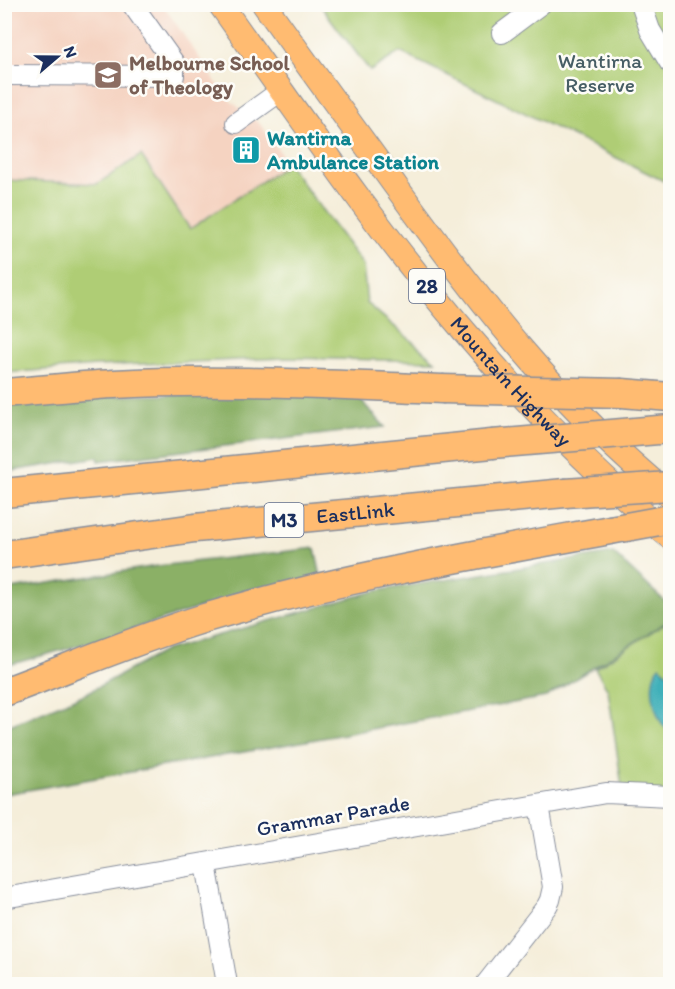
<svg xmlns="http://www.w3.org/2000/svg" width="675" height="989" font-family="Itim,sans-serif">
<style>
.built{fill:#f5d3c1}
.green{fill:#afcd74;stroke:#657e69;stroke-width:1.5}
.forest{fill:#8bb066;stroke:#537062;stroke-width:1.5}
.water{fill:#40b0b9;stroke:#2e708c;stroke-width:1.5}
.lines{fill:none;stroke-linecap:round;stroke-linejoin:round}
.minor-casing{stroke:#888e9c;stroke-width:22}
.major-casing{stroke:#888e9c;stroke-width:26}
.highway-casing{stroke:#888e9c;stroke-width:31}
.minor{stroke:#fff;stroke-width:20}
.major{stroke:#ffbb71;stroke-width:24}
.highway{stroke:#ffbb71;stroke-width:28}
.highway-bridge-casing{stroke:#888e9c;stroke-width:31;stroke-linecap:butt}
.highway-bridge{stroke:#ffbb71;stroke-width:28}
.labels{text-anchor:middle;stroke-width:5;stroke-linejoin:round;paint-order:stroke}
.shield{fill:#fdfcf7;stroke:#5f6c8c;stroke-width:1.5}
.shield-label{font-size:20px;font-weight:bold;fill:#1b2f5e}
.park-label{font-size:21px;fill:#475e65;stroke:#fdfcf7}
.education-label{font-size:21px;font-weight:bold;fill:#785e54;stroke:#fdfcf7;text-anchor:start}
.culture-label{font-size:21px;font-weight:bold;fill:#0d838f;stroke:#fdfcf7;text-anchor:start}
.street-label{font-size:21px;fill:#1b2f5e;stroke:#fdfcf7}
</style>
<rect width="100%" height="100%" fill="#fdfcf7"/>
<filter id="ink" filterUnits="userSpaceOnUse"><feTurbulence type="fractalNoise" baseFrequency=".0167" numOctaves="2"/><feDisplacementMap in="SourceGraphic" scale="12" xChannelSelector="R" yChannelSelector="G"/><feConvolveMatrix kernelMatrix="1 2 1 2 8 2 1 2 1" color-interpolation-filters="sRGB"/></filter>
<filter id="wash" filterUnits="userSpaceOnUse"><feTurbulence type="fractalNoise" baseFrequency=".008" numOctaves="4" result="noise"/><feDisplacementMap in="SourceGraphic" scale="24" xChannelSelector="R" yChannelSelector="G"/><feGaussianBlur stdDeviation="1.35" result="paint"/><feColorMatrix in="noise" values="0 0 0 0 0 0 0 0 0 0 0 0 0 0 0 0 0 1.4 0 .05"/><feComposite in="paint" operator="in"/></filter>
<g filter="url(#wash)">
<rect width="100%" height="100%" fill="#f5eeda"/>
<!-- built -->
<path class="built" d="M5 5H163L227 98 260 124 288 164 190 229 141 155 97 184 5 180Z"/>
<!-- green -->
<path class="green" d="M320 5H670V184L400 52 370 71Z
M141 155 190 229 288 164 363 265 367 303 435 361 286 358 96 366 5 373V180L97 184Z
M670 620V803L623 794 608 690 595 668Z"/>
<!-- forest -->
<path class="forest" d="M354 393 385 427 99 461 98 457 5 472V402L96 396Z
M315 548 321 577 195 609 95 641 5 666V590L157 566Z
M613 553 670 606V620L546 697 295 743 5 794V727L85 694 166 650 375 591Z"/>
<!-- water -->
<path class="water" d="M660 666 670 675V733C667 729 663 726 661 722 653 707 647 679 660 666Z"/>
</g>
<g filter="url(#ink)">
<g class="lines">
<!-- minor casing -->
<g class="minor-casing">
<path id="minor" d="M641 4 650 30 670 63
M502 33 541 4
M4 75 174 76V63L132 4
M236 123 282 90
M206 864 227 984
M4 898 606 793 670 796
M486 984 547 906 550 900 553 887 539 805"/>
</g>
<!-- major casing -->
<g class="major-casing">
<g id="major">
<path id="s1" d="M220 4C299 115 376 229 465 332 528 406 596 474 670 537"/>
<path d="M264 4C308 66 353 127 397 188 480 302 558 404 668 494"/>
</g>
</g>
<!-- highway casing -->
<g class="highway-casing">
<g id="highway">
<path d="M4 393C41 390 77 386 114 384 223 378 333 385 442 389"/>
<path d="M622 393 670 397"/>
<path d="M4 493 492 444"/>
<path id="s2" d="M4 555 195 528 565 493"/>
<path d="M4 692C71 667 137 639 205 618 338 578 474 555 610 530"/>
</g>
</g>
<!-- minor -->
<use href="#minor" class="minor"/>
<!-- major -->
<use href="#major" class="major"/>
<!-- highway -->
<use href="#highway" class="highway"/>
<!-- highway-bridge casing -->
<g class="highway-bridge-casing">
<path id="highway-bridge" d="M442 389 622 393
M492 444 670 429
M565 493 670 486
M610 530 670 519"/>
</g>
<!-- highway-bridge -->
<use href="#highway-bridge" class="highway-bridge"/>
</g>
</g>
<!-- icons -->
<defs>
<g id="university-square" transform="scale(1.5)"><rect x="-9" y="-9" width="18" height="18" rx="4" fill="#8d6e63" stroke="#fdfcf7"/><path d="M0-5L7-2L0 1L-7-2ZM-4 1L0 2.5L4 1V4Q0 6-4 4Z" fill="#fff"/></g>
<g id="building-square" transform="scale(1.5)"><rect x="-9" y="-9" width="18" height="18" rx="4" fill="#0f9aa8" stroke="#fdfcf7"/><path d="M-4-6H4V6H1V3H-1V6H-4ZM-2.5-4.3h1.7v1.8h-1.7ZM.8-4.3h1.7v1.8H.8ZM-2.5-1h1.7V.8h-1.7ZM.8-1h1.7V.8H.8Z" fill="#fff"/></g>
</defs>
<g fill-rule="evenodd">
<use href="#university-square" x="108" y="75"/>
<use href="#building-square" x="246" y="150"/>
</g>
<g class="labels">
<!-- shield labels -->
<g class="shield">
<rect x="409" y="269" width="36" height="34" rx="4.5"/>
<rect x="264.5" y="503" width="39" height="34" rx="4.5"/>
</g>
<g class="shield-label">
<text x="427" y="293">28</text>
<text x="284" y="527">M3</text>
</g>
<!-- park labels -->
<g class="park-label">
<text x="600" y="68">Wantirna<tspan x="600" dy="24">Reserve</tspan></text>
</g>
<!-- education labels -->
<g class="education-label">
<text x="129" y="70">Melbourne School<tspan x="129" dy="24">of Theology</tspan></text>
</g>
<!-- culture labels -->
<g class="culture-label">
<text x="267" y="145">Wantirna<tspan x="267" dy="24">Ambulance Station</tspan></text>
</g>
<!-- street labels -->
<g class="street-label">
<text dy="7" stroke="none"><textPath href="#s1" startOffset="477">Mountain Highway</textPath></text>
<text dy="7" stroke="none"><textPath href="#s2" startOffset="354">EastLink</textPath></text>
<text transform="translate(333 816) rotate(-10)" y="7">Grammar Parade</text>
</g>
</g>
<!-- margin -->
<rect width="675" height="989" fill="none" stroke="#fdfcf7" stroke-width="24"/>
<!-- north arrow -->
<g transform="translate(57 57) rotate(70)" stroke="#fdfcf7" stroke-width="4.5" paint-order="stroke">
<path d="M0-4.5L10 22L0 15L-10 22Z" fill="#1b2f5e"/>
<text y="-9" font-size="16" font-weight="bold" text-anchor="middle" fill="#1b2f5e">N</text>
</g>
</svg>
